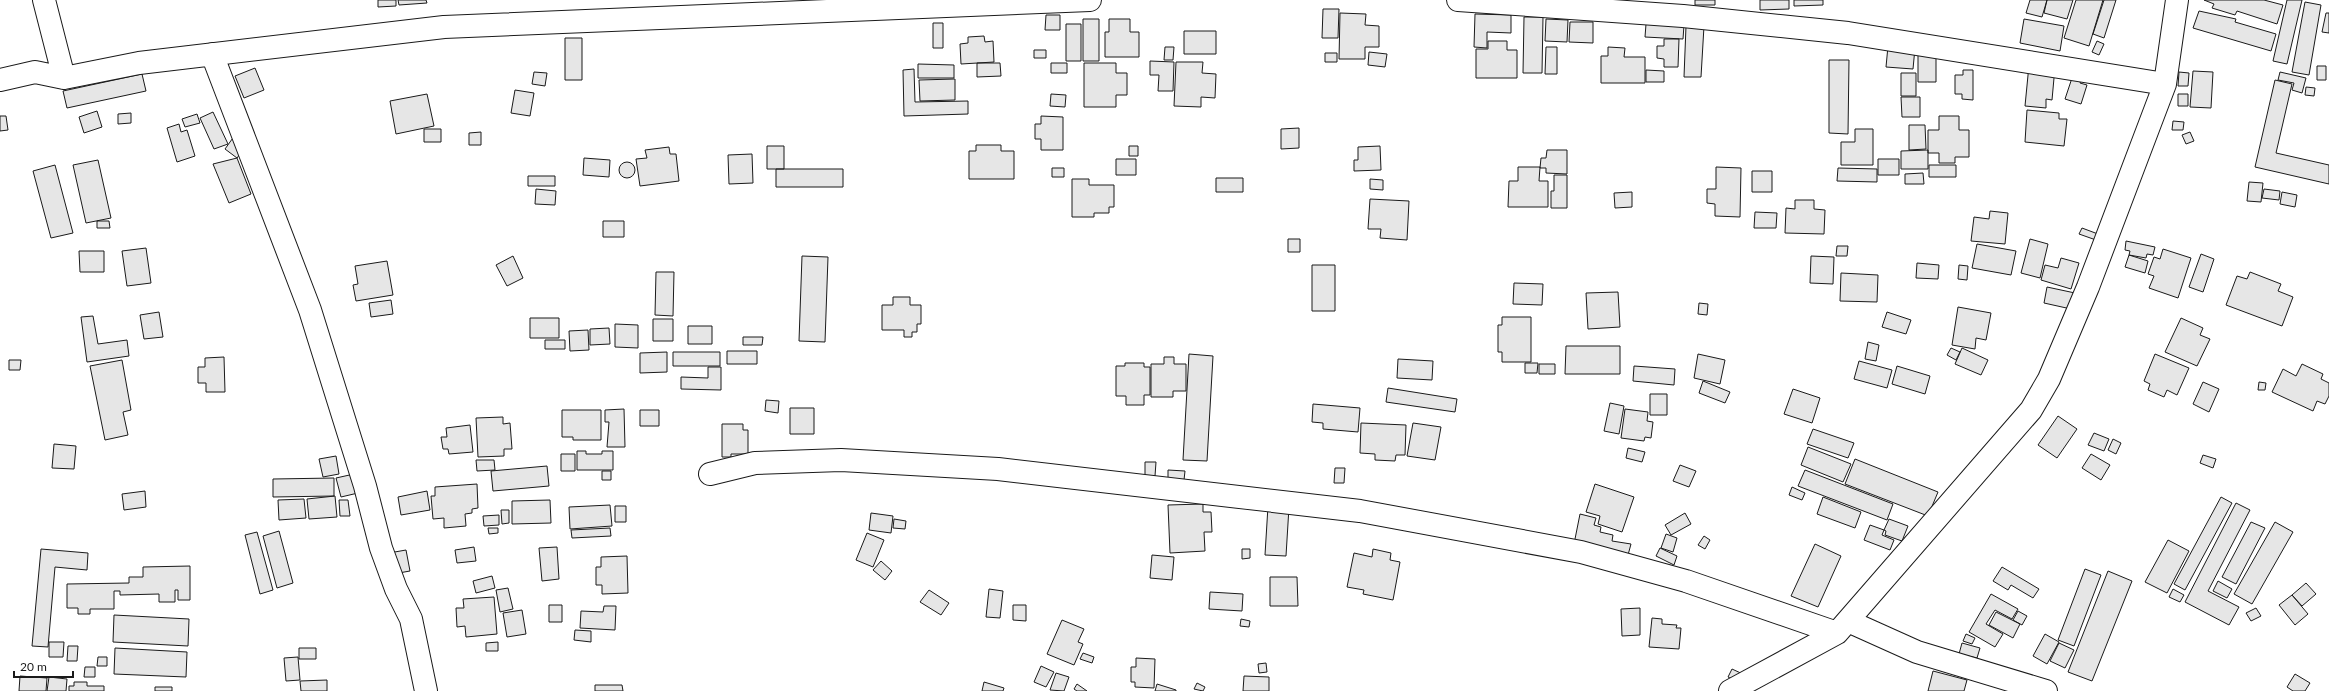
<svg xmlns="http://www.w3.org/2000/svg" width="2329" height="691" font-family="Lato,sans-serif">
<style>
.building{fill:#e6e6e6;stroke:#1a1a1a}
.lines{fill:none;stroke-linecap:round;stroke-linejoin:round}
.minor-casing{stroke:#1a1a1a;stroke-width:24}
.minor{stroke:#fff;stroke-width:22}
</style>
<rect width="100%" height="100%" fill="#fff"/>
<!-- building -->
<path class="building" d="M378 0H396V6L378 7Z
M398 0H426L427 3 399 5Z
M1695 0H1715V5H1695Z
M1760 0H1789V9L1760 10Z
M1794 0H1823V5L1794 6Z
M2030 0H2047L2042 17 2026 13Z
M2047 0H2073L2067 19 2044 13Z
M2076 0H2103L2089 46 2064 38Z
M2104 0H2116L2104 38 2093 34Z
M2204 0H2264L2283 5 2277 24 2237 11 2235 15 2212 8 2214 4Z
M2287 0H2302L2287 64 2273 61Z
M2305 2 2321 5 2309 75 2292 72Z
M1323 9H1339L1338 38H1322Z
M2199 11 2236 19 2235 22 2276 34 2271 51 2193 28Z
M1340 13 1366 14 1365 25 1379 26V47H1365V59H1339Z
M2326 13H2329V33L2322 32Z
M1475 14 1511 15V33L1487 32V48L1474 47Z
M1046 15H1060V30H1045Z
M1524 17H1543L1542 73H1523Z
M1083 19H1099V61H1083Z
M1109 19H1130V32H1139V57H1105V32H1109Z
M1546 19 1568 20 1567 42 1545 41Z
M2024 19 2064 26 2060 51 2020 43Z
M1570 22H1593V43L1569 42Z
M933 23H943V48H933Z
M1066 24H1081V61H1066Z
M1646 24 1684 25 1683 39 1645 37Z
M1686 26H1704L1701 77H1684Z
M1184 31H1216V54H1184Z
M984 36 985 42 993 41 994 62 961 64 960 44 968 43V37Z
M565 38H582V80H565Z
M1664 39H1679L1678 67H1664V59L1657 58V46H1664Z
M1488 41H1507V50H1517V78H1476V49H1488Z
M2097 41 2104 44 2099 55 2092 52Z
M1888 46 1915 48 1913 69 1886 67Z
M1165 47H1174L1173 60H1164Z
M1546 47H1557V74H1545Z
M1608 47 1625 48 1624 57H1645V83H1601V56H1608Z
M1034 50H1046V58H1034Z
M1369 52 1387 54 1385 67 1368 65Z
M1325 53H1337V62H1325Z
M1918 55H1936V82H1918Z
M1829 60H1849L1848 134 1829 133Z
M1150 61 1174 62 1173 91H1158L1159 75H1150Z
M1176 62H1203L1202 73 1216 74 1215 98 1201 97V107L1174 106Z
M977 63H1000L1001 76 977 77Z
M1051 63H1067V73H1051Z
M1084 63H1116V73H1127V95H1116V107H1084Z
M918 64 954 65V78H918Z
M2029 65 2055 67 2052 100 2046 99V108L2025 106Z
M2317 66H2326V80H2317Z
M255 68 264 90 244 98 235 76Z
M914 69 915 102 968 101V114L904 116 903 70Z
M1646 70 1664 71V82H1646Z
M1963 70H1973V100L1962 99V94H1955V75H1963Z
M2193 71 2213 72 2211 108 2190 107Z
M534 72 547 73 545 86 532 84Z
M2179 72 2189 73 2188 86H2178Z
M2280 72 2306 78 2302 93 2292 90 2294 83 2278 80Z
M1901 73H1916V96H1901Z
M142 74 146 91 67 108 63 91Z
M2073 75 2082 77 2080 83 2087 85 2081 104 2065 99Z
M955 79V100L920 101 919 80Z
M2275 80 2292 84 2276 153 2329 165V184L2255 167Z
M2306 87 2315 88 2314 96 2305 95Z
M515 90 534 93 530 116 511 113Z
M427 94 434 126 396 134 390 101Z
M1051 94 1066 95 1065 107 1050 106Z
M2178 94H2188V106H2178Z
M1901 97H1920V117H1902Z
M2027 110 2059 113V119H2067L2064 146 2025 142Z
M97 111 102 127 84 133 79 117Z
M213 112 228 144 214 149 200 118Z
M131 113V123L118 124V114Z
M197 114 200 123 185 127 182 119Z
M0 116H6L8 130 0 131Z
M1041 116 1063 117V150H1041V139H1035V124H1041Z
M1939 116H1959V130H1969V157H1955V163H1939V153H1928V130H1939Z
M2173 121 2184 122 2183 130H2172Z
M179 124 181 132 187 130 195 156 177 162 167 128Z
M1909 125H1925L1926 149 1909 150Z
M1299 128V148L1281 149V129Z
M424 129H441V142H424Z
M1855 129H1873V165H1841V142H1855Z
M481 132V145H469V133Z
M2190 132 2194 141 2186 144 2182 135Z
M235 135 247 145 237 158 225 149Z
M976 145H1001V151H1014V179H969V151H976Z
M767 146H784V169H767Z
M1129 146H1138V156H1129Z
M1380 146 1381 170 1354 171V160H1358V147Z
M669 147 670 154H676L679 181 640 186 636 159 647 158 645 150Z
M1547 150H1567V174L1546 173V168H1540L1541 158H1546Z
M1928 150V169H1901V151Z
M752 154 753 183 729 184 728 155Z
M237 158 251 194 229 203 213 164Z
M584 158 610 160 609 177 583 175Z
M1116 159H1136V175H1116Z
M1878 159H1899V175H1878Z
M98 160 111 218 86 223 73 165Z
M619 170a8 8 0 1 1 16 0a8 8 0 1 1-16 0Z
M55 165 73 233 51 238 33 171Z
M1929 165H1956V177H1929Z
M1518 167H1540L1539 181H1548V207H1508L1509 181H1518Z
M1716 167 1741 168 1740 217 1715 216V204L1707 203V189H1716Z
M1052 168H1064V177H1052Z
M1838 168 1877 169V182L1837 181Z
M776 169H843V187H776Z
M1752 171H1772V192H1752Z
M1923 173 1924 184H1905V174Z
M1554 175H1567V208H1551V191H1554Z
M528 176H555V186H528Z
M1216 178H1243V192H1216Z
M1072 179H1089V185H1114V207H1109V213H1094V217H1072Z
M1370 179 1383 180V190L1370 189Z
M2249 182 2263 183 2261 202 2247 201Z
M536 189 556 191 555 205 535 204Z
M2264 189 2280 191 2279 200 2262 198Z
M1632 192V207L1615 208 1614 193Z
M2282 192 2297 195 2295 207 2280 204Z
M1370 199 1409 201 1407 240 1380 238 1381 229H1368Z
M1795 200H1814V209L1825 210 1824 234 1785 233 1786 208 1795 209Z
M1990 211 2008 213 2005 244 1971 241 1974 217 1989 219Z
M1755 212 1777 213 1776 228H1754Z
M97 221H109L110 228H97Z
M603 221H624V237H603Z
M2082 228 2098 234 2096 240 2079 234Z
M1288 239H1300V252H1288Z
M2030 239 2048 244 2040 278 2021 273Z
M2126 241 2155 247 2153 255 2147 254 2146 258 2129 255 2130 251 2125 250Z
M1977 244 2016 251 2011 275 1972 268Z
M1837 246H1848L1847 256H1836Z
M146 248 151 283 127 286 122 251Z
M2163 249 2191 258 2178 298 2149 288 2154 276 2148 274 2154 257 2160 259Z
M79 251H104V272H80Z
M2201 254 2214 259 2203 292 2189 287Z
M2129 255 2148 261 2145 273 2125 267Z
M513 256 523 278 507 286 496 265Z
M802 256 828 257 825 342 799 341Z
M1811 256 1834 257 1833 284 1810 283Z
M2061 258 2079 263 2071 289 2041 280 2045 265 2058 268Z
M387 261 393 295 356 301 353 285 358 284 355 266Z
M1917 263 1939 265 1938 279 1916 278Z
M1312 265H1335V311H1312Z
M1959 265 1968 266 1967 280 1958 279Z
M656 272H674L673 316 655 315Z
M2250 272 2281 284 2278 291 2293 297 2282 326 2226 305 2237 276 2247 279Z
M1841 273 1878 275 1877 302 1840 301Z
M1514 283 1543 284 1542 305 1513 304Z
M2047 287 2075 293 2071 309 2044 303Z
M1618 292 1620 327 1588 329 1586 293Z
M893 297H910V305H921V324H917V332H912V337H904V330H882V305H893Z
M391 300 393 314 371 317 369 303Z
M1699 303 1708 304 1707 315 1698 314Z
M1958 307 1991 313 1986 340 1976 338 1975 349 1952 345Z
M159 312 163 337 144 339 140 315Z
M1887 312 1911 320 1906 334 1882 327Z
M93 316 98 344 127 340 129 356 87 362 81 317Z
M1502 317H1531V362H1502V352H1498V325H1502Z
M530 318H559V338H530Z
M2181 318 2203 328 2200 335 2210 339 2197 366 2165 352Z
M653 319H673V341H653Z
M615 324 638 325V348L615 347Z
M688 326H712V344H688Z
M609 328 610 344 590 345V329Z
M588 330 589 350 570 351 569 331Z
M743 337H763L762 345H743Z
M545 340H565V349H545Z
M1868 342 1879 345 1876 361 1865 359Z
M1566 346H1620V374H1565Z
M1951 348 1960 352 1956 360 1947 355Z
M1962 348 1988 360 1981 375 1955 364Z
M727 351H757V364H727Z
M667 352V372L640 373V353Z
M673 352H720V366H673Z
M1189 354 1213 356 1207 461 1183 460Z
M1698 354 1725 360 1720 384 1694 378Z
M2155 354 2189 368 2177 395 2167 390 2164 397 2148 390 2150 384 2144 381Z
M224 357 225 392H206V383H198V367H205V358Z
M1164 357H1174V364H1186V391H1173V397H1151V364H1164Z
M1398 359 1433 361 1432 380 1397 378Z
M9 360H21L20 370H9Z
M122 360 131 410 123 412 128 435 105 440 90 366Z
M1859 361 1892 370 1887 388 1854 379Z
M1125 363H1144V367H1150V395H1144V405H1126V396H1116V366H1125Z
M1525 363H1538L1537 373H1525Z
M1539 364H1555V374H1539Z
M2302 364 2323 374 2321 379 2329 383V396L2325 404 2317 401 2313 411 2272 392 2283 369 2296 376Z
M1634 366 1675 369 1674 385 1633 381Z
M1897 366 1930 376 1925 394 1892 384Z
M708 367H721V390L681 389V377L708 378Z
M1703 381 1730 392 1725 403 1699 393Z
M2203 382 2219 389 2209 412 2193 404Z
M2259 382 2266 383 2265 390H2258Z
M1388 388 1457 399 1455 412 1386 402Z
M1793 389 1820 398 1812 423 1784 414Z
M1650 394H1667V415H1650Z
M766 400 779 401 778 413 765 411Z
M1610 403 1624 406 1619 434 1604 431Z
M1313 404 1360 408 1358 432 1323 429V423L1312 422Z
M790 408H814V434H790Z
M624 409 625 447H607L609 422H605V410Z
M1625 409 1648 412 1647 421 1653 422 1651 438 1645 437 1644 441 1621 438Z
M562 410H601V440H573V437H562Z
M640 410H659V426H640Z
M2058 416 2077 429 2057 458 2038 445Z
M503 417V424L510 423 512 449H504V456L478 457 476 418Z
M1361 423 1406 425 1405 455H1396L1395 461 1375 460V454L1360 453Z
M1413 423 1441 427 1435 460 1407 456Z
M722 424H743V430H748V454H731V457H722Z
M470 425 473 452 449 454 448 449H443L441 437H447L446 428Z
M1813 429 1854 443 1848 458 1807 444Z
M2094 433 2109 439 2104 451 2088 445Z
M2113 439 2121 443 2116 454 2108 450Z
M54 444 76 446 74 469 52 468Z
M1808 447 1851 464 1843 482 1801 465Z
M1628 448 1645 452 1642 462 1626 458Z
M577 451H586V454H602V451H613V470H577Z
M561 454H575V471H561Z
M2091 454 2110 465 2101 480 2082 468Z
M2203 455 2216 459 2213 468 2200 463Z
M336 456 339 474 323 477 319 459Z
M1855 459 1938 492 1928 516 1845 484Z
M476 460H494L495 470 477 471Z
M1145 462H1156L1155 476H1145Z
M1680 465 1696 471 1689 487 1673 481Z
M547 466 549 486 493 491 491 471Z
M1335 468H1345L1344 483H1334Z
M1168 470 1185 471 1184 480 1168 479Z
M1805 470 1893 504 1887 520 1798 486Z
M602 471H611V480H602Z
M354 474 358 493 341 497 336 478Z
M334 478V496L273 497V479Z
M477 484 478 508 472 509V513L465 514 466 526 444 528V518L433 519 431 496H435V487Z
M1595 484 1634 497 1622 532 1598 524 1600 516 1586 512Z
M1792 487 1805 493 1802 500 1789 495Z
M145 491 146 507 124 510 122 494Z
M427 491 430 510 401 515 398 497Z
M335 496 337 517 309 519 307 499Z
M1823 497 1861 512 1855 528 1817 514Z
M2221 497 2232 503 2185 590 2174 584Z
M304 499 306 518 279 520 278 500Z
M339 500H348L350 516H340Z
M550 500 551 523 512 524V501Z
M2236 503 2250 510 2208 591 2239 607 2229 625 2185 602Z
M1203 504V512H1211L1212 532H1204L1205 551 1170 553 1168 505Z
M610 505 612 526 570 529 569 507Z
M615 506H626V522H615Z
M1268 506 1289 507 1286 556 1265 555Z
M501 510H509V523L502 524Z
M871 513 893 516 891 533 869 530Z
M1685 513 1691 524 1671 535 1665 525Z
M1580 514 1596 518 1594 525 1601 527 1600 532 1613 535 1612 541 1631 544 1628 555 1574 544Z
M499 515V525L484 526 483 516Z
M894 519 906 521 905 529 893 528Z
M1889 519 1908 526 1902 541 1885 535 1886 531 1884 530Z
M2251 522 2265 528 2236 584 2222 577Z
M2275 522 2293 532 2252 604 2234 594Z
M1870 525 1884 530 1882 535 1894 540 1890 550 1864 540Z
M488 528H498V533L489 534Z
M610 528 611 536 572 538 571 530Z
M279 531 293 583 277 588 263 536Z
M257 532 273 590 260 594 245 535Z
M867 533 884 540 873 567 856 560Z
M1666 534 1677 538 1673 552 1661 548Z
M1704 536 1710 540 1705 549 1698 545Z
M2168 540 2189 551 2167 593 2145 582Z
M1815 544 1841 556 1818 607 1791 596Z
M474 547 476 561 457 563 455 550Z
M557 547 559 579 542 581 539 548Z
M1660 548 1677 556 1674 565 1656 556Z
M41 549 88 553 87 570 55 567 48 647 32 646Z
M1242 549H1250V558L1242 559Z
M1373 549 1391 553 1390 560 1400 562 1393 600 1363 594 1364 590 1347 587 1354 553 1372 557Z
M406 550 410 571 393 574 389 553Z
M1152 555 1174 557 1172 580 1150 578Z
M627 556 628 593 602 594V585H596V567H601V557Z
M881 561 892 571 885 580 873 570Z
M190 566V600H178V590H175V602H159V594L120 595V591H114V609H90V614H78V608H67V584L129 583V577H143V567Z
M2002 567 2039 589 2033 598 2011 585 2008 590 1993 581Z
M2085 569 2101 575 2074 646 2058 640Z
M2108 571 2132 581 2092 681 2068 672Z
M492 576 495 588 476 593 473 581Z
M1270 577H1297L1298 606H1270Z
M2218 581 2232 589 2227 598 2213 591Z
M2306 583 2316 594 2302 606 2292 595Z
M508 588 513 609 500 612 496 590Z
M989 589 1003 591 1000 618 986 617Z
M2173 589 2184 595 2180 602 2169 597Z
M929 590 949 603 941 615 920 602Z
M1210 592 1243 594 1242 611 1209 609Z
M1991 594 2018 609 2012 619 1995 610 1986 624 2003 634 1995 647 1969 632Z
M2292 595 2308 614 2295 625 2279 605Z
M494 597 497 634 466 637 465 626 457 627 456 608H464L463 599Z
M549 605H562V622H549Z
M1013 605H1026V621L1013 620Z
M604 606H616L615 630 580 628 581 611 603 612Z
M1640 608V635L1622 636 1621 609Z
M2256 608 2261 616 2251 621 2246 613Z
M522 610 526 634 507 637 503 613Z
M2018 611 2027 616 2022 625 2013 620Z
M1996 612 2020 624 2013 638 1989 625Z
M114 615 189 619 188 646 113 642Z
M1652 618 1662 619V624L1677 625 1676 628H1681L1679 649 1649 647Z
M1241 619 1250 621 1249 627 1240 626Z
M1062 620 1084 629 1078 642 1083 644 1074 665 1047 654Z
M575 630 591 631V642L574 640Z
M1966 634 1975 638 1972 644 1963 641Z
M2045 634 2059 642 2047 664 2033 656Z
M49 642H64L63 657H49Z
M498 642V651H486V643Z
M1962 643 1980 648 1977 658 1959 654Z
M2059 643 2074 650 2065 668 2050 661Z
M68 646H78L77 661H67Z
M115 648 187 652 186 677 114 674Z
M299 648H316V659H299Z
M1083 653 1094 657 1092 663 1080 659Z
M98 657H107V666H97Z
M298 657 300 680 286 681 284 658Z
M1136 658 1155 659 1154 688 1135 687V682H1131V667H1136Z
M1266 663 1267 672 1259 673 1258 664Z
M1041 666 1054 672 1046 687 1034 682Z
M85 667H95V677H84Z
M1732 669 1745 675 1741 684 1728 677Z
M1933 671 1967 680 1964 691H1928Z
M1056 673 1069 677 1064 691 1050 690Z
M2295 674 2310 683 2305 691H2293L2287 687Z
M20 676 47 678 46 691H19Z
M1244 676 1269 677V691H1243Z
M49 677 67 679 66 691H47Z
M327 680V691H301L300 681Z
M74 682H87V686H104V691H69V686H74Z
M984 682 1004 688 1003 691H982Z
M1197 683 1205 687 1203 691 1194 689Z
M1077 684 1087 691H1077L1074 689Z
M1157 684 1176 690V691H1155Z
M595 685H622L623 691H595Z
M155 687H172V691H155Z"/>
<g class="lines">
<!-- minor casing -->
<g class="minor-casing">
<path id="minor" d="M44 0 64 78
M1458 0 1683 16 1848 33 2165 84
M212 54 310 310 365 486 381 548 396 589 411 619 426 691
M0 80 35 72 64 78 139 63 444 27 1090 0
M710 474 755 463 841 460 998 469 1360 511 1581 552 1686 581 1837 633
M1848 621 1917 652 2046 691
M1730 691 1837 633 2031 410 2049 379 2088 287 2165 84 2177 0"/>
</g>
<!-- minor -->
<use href="#minor" class="minor"/>
</g>
<!-- scale -->
<path d="M14 671v6h59v-6" fill="none" stroke="#1a1a1a" stroke-width="2"/>
<text x="20" y="671" font-size="12" fill="#1a1a1a" stroke="#ffffff" stroke-width="3" paint-order="stroke">20 m</text>
</svg>
